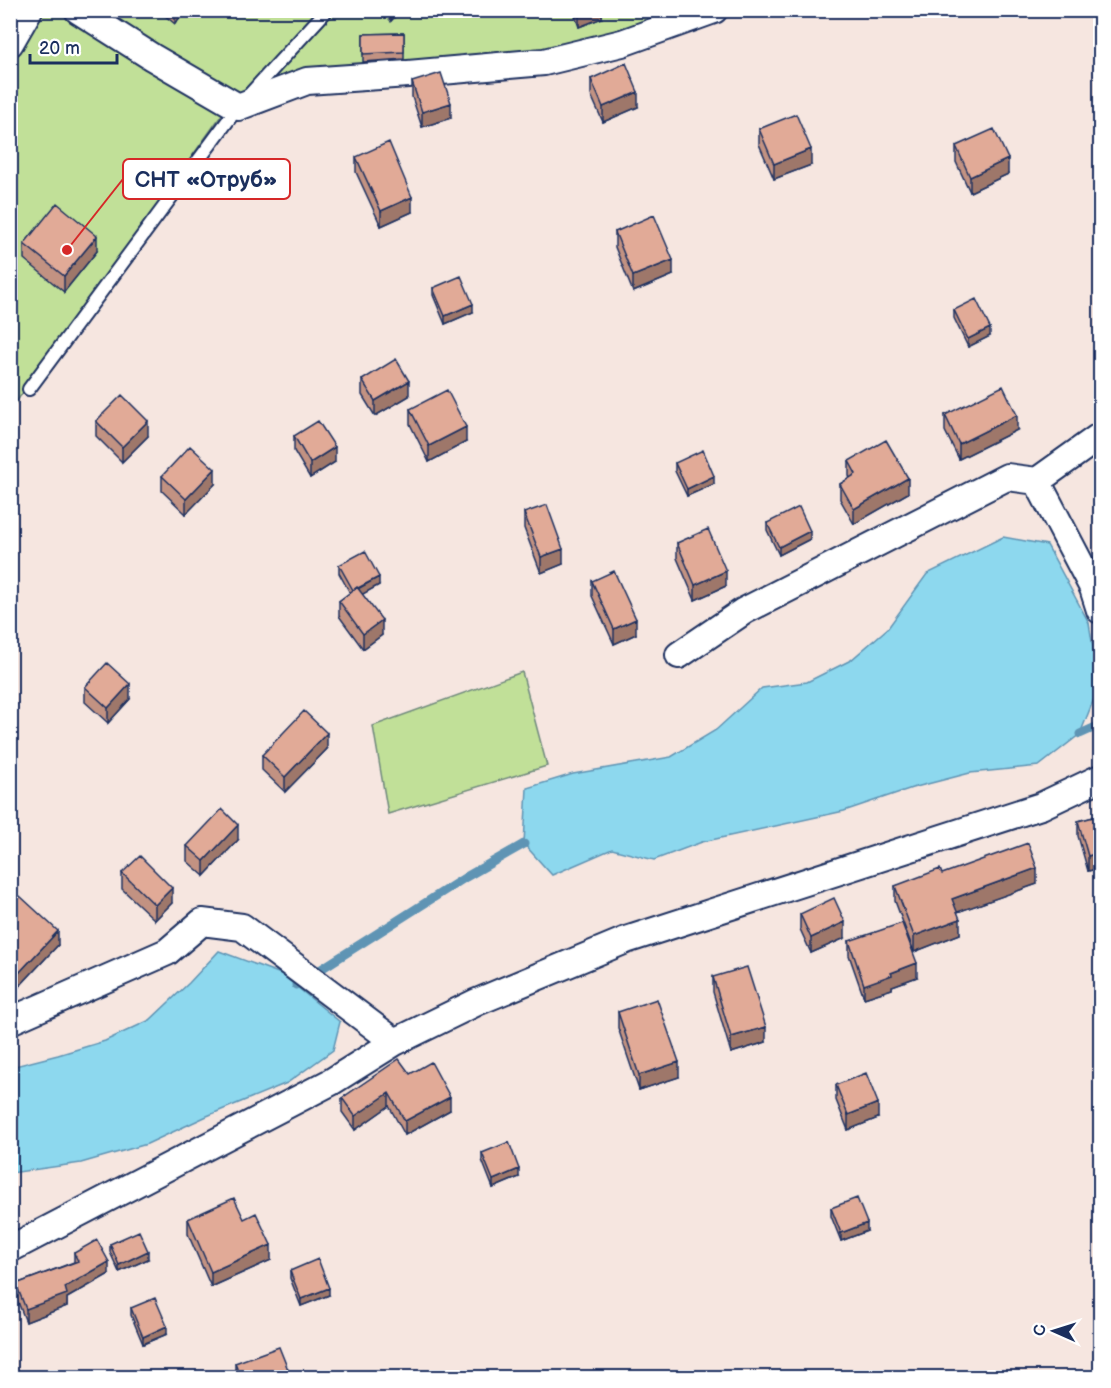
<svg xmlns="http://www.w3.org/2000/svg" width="1111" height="1388" font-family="'Balsamiq Sans',sans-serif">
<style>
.green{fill:#c1e098;stroke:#6e887b;stroke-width:1.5}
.water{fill:#8dd8ee;stroke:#5f94b4;stroke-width:1.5}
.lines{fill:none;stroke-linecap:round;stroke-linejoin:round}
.stream{stroke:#5f94b4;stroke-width:9}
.service-casing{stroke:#1b2f5e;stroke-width:16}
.minor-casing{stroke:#1b2f5e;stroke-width:30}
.service{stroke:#fff;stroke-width:12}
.minor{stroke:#fff;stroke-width:26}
.wall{fill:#c29282;stroke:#1b2f5e;stroke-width:1.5}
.shaded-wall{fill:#9e776a;stroke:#1b2f5e;stroke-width:1.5}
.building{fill:#e1aa97;stroke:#1b2f5e;stroke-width:1.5}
.leader{fill:none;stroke:#d62828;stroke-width:2}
.callout-dot{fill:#d62828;stroke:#fff;stroke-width:2}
.callout{fill:#fff;stroke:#d62828;stroke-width:2}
.callout-label{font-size:22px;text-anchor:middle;font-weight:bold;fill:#1b2f5e}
</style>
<rect width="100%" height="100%" fill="#f6e6e0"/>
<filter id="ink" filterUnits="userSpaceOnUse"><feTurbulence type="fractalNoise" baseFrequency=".0167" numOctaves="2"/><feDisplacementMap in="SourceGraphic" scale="12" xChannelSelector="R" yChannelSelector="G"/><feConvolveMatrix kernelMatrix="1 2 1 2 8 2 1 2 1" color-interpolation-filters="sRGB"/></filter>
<g filter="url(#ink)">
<!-- green -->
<path class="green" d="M30 11H714L622 43 233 99 14 405 10 402V48Z
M522 672 547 766 388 814 373 726Z"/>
<!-- water -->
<path class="water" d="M1003 537 1047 545 1089 623 1099 686 1080 734 1039 766 970 773 912 788 844 811 702 842 654 860 612 849 552 875 524 844 527 788 573 774 671 757 716 730 762 688 807 682 851 660 888 628 927 574Z
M219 951 281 974 340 1022 333 1050 287 1083 207 1116 147 1144 81 1163 11 1173V1067L58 1055 105 1041 150 1020 189 983Z"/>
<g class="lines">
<!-- stream -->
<path class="stream" d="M1080 734 1100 725
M296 985 466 877 524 844"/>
<!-- service casing -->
<g class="service-casing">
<path id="service" d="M29 389 238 107 327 10"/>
</g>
<!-- minor casing -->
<g class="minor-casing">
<path id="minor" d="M78 10 152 57 238 107 307 81 408 74 544 62 622 43 714 10
M10 43 29 10
M1037 481 1100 436
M679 655 744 611 1007 477 1037 481 1093 588 1100 610
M10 1021 167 952 202 922 242 927 395 1042
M10 1249 331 1082 395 1042 477 1002 626 940 1041 806 1100 778"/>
</g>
<!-- service -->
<use href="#service" class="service"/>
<!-- minor -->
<use href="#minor" class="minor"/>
</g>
<!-- wall -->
<path class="wall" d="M158 10H185L175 24Z
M380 10H401L391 21Z
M573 10H602V18L579 27Z
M404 33V59L363 62V34Z
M591 79 638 107 603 122 591 95Z
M412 82 451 118 422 127 412 97Z
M759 129 811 165 774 179 759 144Z
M956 146 1008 174 970 192 956 162Z
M356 157 412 212 381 226 356 172Z
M615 232 673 275 633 292 615 247Z
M24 244 97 251 64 292 24 259Z
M433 288 473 312 445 324 433 295Z
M954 310 990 336 968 347 954 318Z
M362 380 409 396 375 416 362 395Z
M410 409 466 442 429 462 410 424Z
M945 415 1017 430 959 459 945 431Z
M96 421 148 436 122 462 96 436Z
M294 436 335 462 310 478 294 451Z
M849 461 908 493 854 524 840 499V484L850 478 849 476Z
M675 463 714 484 687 496 675 471Z
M162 476 215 484 186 514 162 491Z
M524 513 563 564 541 573 524 528Z
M767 523 810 539 779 555 767 530Z
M677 543 726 586 695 600 677 558Z
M339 565 379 585 362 594 382 635 363 649 339 616V601L350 593 339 573Z
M592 581 636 634 614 644 592 596Z
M85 687 130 699 108 723 85 702Z
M327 749 285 792 262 770V755Z
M1101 815V868L1088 871 1078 836V821Z
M238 840 204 876 187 861V846Z
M122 873 172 903 155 920 122 889Z
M942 874 1037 884 957 912 960 934 914 952 895 901V886Z
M10 906 58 945 16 990 10 985Z
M800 914 845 938 811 953 800 929Z
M849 941 917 977 892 986V989L864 998 849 955Z
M713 977 766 1042 731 1053 713 992Z
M618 1012 679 1077 639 1090 618 1028Z
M410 1074 450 1110 405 1135 389 1106 355 1130 342 1112V1098Z
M836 1085 878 1118 848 1130 836 1100Z
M482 1153 519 1177 493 1188 482 1160Z
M831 1208 867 1231 841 1241 831 1216Z
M188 1219H244L271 1260 211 1287 188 1234Z
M110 1244 148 1259 119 1272 110 1252Z
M74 1253 109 1274 67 1298V1306L26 1322 16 1297V1284L74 1262Z
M290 1271 329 1295 301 1306 290 1278Z
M131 1308 167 1334 143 1344 131 1315Z
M235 1363 291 1377H235Z"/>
<!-- shaded-wall -->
<path class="shaded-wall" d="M175 10H185L175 24Z
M394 10H401L391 21V13Z
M582 10H602V18L579 27V12Z
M638 92V107L603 122V107Z
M451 103V118L422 127V112Z
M811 149V165L774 179V164Z
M1008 159V174L970 192V177Z
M412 197V212L381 226V211Z
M97 236V251L64 292V276Z
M673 260V275L633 292V276Z
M473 304V312L445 324V316Z
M990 328V336L968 347V339Z
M409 381V396L375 416V401Z
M1017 415V430L959 459V444Z
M148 421V436L122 462V447Z
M466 427V442L429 462V446Z
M335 447V462L310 478V463Z
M215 469V484L186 514V499Z
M714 476V484L687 496V489Z
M908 478V493L854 524V509Z
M810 531V539L779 555V547Z
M563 549V564L541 573V557Z
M726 571V586L695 600V585Z
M379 577V585L354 599V591Z
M636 619V634L614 644V629Z
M382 620V635L363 649V634Z
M130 684V699L108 723V708Z
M327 733V749L285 792V777Z
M238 825V840L204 876V861Z
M1101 852V868L1088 871V856Z
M1037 868V884L952 914V899Z
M172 888V903L155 920V905Z
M960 919V934L914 952V936Z
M845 922V938L811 953V938Z
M58 931V945L16 990V976Z
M917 963V977L892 986V989L864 998V985L891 973Z
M766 1027V1042L731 1053V1037Z
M679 1062V1077L639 1090V1075Z
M389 1093V1106L355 1130V1116Z
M450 1097V1110L405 1135V1121Z
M878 1103V1118L848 1130V1115Z
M519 1169V1177L493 1188V1180Z
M867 1223V1231L841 1241V1233Z
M271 1245V1260L211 1287V1272Z
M148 1251V1259L119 1272V1265Z
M109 1262V1274L67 1298V1306L26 1322V1309Z
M329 1288V1295L301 1306V1299Z
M167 1326V1334L143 1344V1337Z"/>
<!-- building -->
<path class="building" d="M404 33V52L363 54V34Z
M626 63 638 92 603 107 591 79Z
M441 73 451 103 422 112 412 82Z
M796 114 811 149 774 164 759 129Z
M994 129 1008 159 970 177 956 146Z
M389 142 412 197 381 211 356 157Z
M57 203 97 236 64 276 24 244Z
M654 215 673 260 633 276 615 232Z
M461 276 473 304 445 316 433 288Z
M976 299 990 328 968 339 954 310Z
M396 359 409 381 375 401 362 380Z
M1003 386 1017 415 959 444 945 415Z
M447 390 466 427 429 446 410 409Z
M122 395 148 421 122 447 96 421Z
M318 421 335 447 310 463 294 436Z
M886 440 908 478 854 509 840 484 856 474 849 461Z
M190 446 215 469 186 499 162 476Z
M703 450 714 476 687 489 675 463Z
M547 505 563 549 541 557 524 513Z
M799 507 810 531 779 547 767 523Z
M708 529 726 571 695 585 677 543Z
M365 551 379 577 358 588 357 587 353 590 339 565Z
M614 571 636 619 614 629 592 581Z
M357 587 382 620 363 634 339 601Z
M107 663 130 684 108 708 85 687Z
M304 711 327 733 285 777 262 755Z
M222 809 238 825 204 861 187 846Z
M1101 815V852L1088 856 1078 821Z
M1028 843 1037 868 952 899 960 919 914 936 895 886 940 869 942 874Z
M140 856 172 888 155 905 122 873Z
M20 896 58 931 16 976 10 970V906Z
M834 898 845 922 811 938 800 914Z
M902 923 917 963 891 973 892 975 864 985 849 941Z
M747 967 766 1027 731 1037 713 977Z
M657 999 679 1062 639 1075 618 1012Z
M399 1059 410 1074 431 1062 450 1097 405 1121 389 1093 355 1116 342 1098Z
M866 1073 878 1103 848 1115 836 1085Z
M509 1142 519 1169 493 1180 482 1153Z
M234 1198 244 1219 256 1213 271 1245 211 1272 188 1219Z
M857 1198 867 1223 841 1233 831 1208Z
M139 1231 148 1251 119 1265 110 1244Z
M97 1240 109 1262 65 1287 67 1294 26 1309 16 1284 78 1261 74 1253Z
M318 1259 329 1288 301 1299 290 1271Z
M155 1298 167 1326 143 1337 131 1308Z
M279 1347 291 1377H240L235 1363Z"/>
</g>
<!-- callouts -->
<path class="leader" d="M67 250L123 179"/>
<circle class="callout-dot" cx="67" cy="250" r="6"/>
<rect class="callout" x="123" y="159" width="167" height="40" rx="6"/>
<g class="callout-label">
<text x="206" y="187">СНТ «Отруб»</text>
</g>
<!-- margin -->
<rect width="1111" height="1388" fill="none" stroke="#fff" stroke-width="36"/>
<rect x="18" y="18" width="1075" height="1352" fill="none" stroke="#1b2f5e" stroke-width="2" filter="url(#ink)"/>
<!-- north arrow -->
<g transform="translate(1054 1331) rotate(273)" stroke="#ffffff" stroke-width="4.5" paint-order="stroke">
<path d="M0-4.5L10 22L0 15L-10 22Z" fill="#1b2f5e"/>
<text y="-9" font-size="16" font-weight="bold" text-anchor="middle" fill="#1b2f5e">С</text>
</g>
<!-- scale -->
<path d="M30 54v9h87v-9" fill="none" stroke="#1b2f5e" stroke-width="3"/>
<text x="39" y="54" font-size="18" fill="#1b2f5e" stroke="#ffffff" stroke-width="4.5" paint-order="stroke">20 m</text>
</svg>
